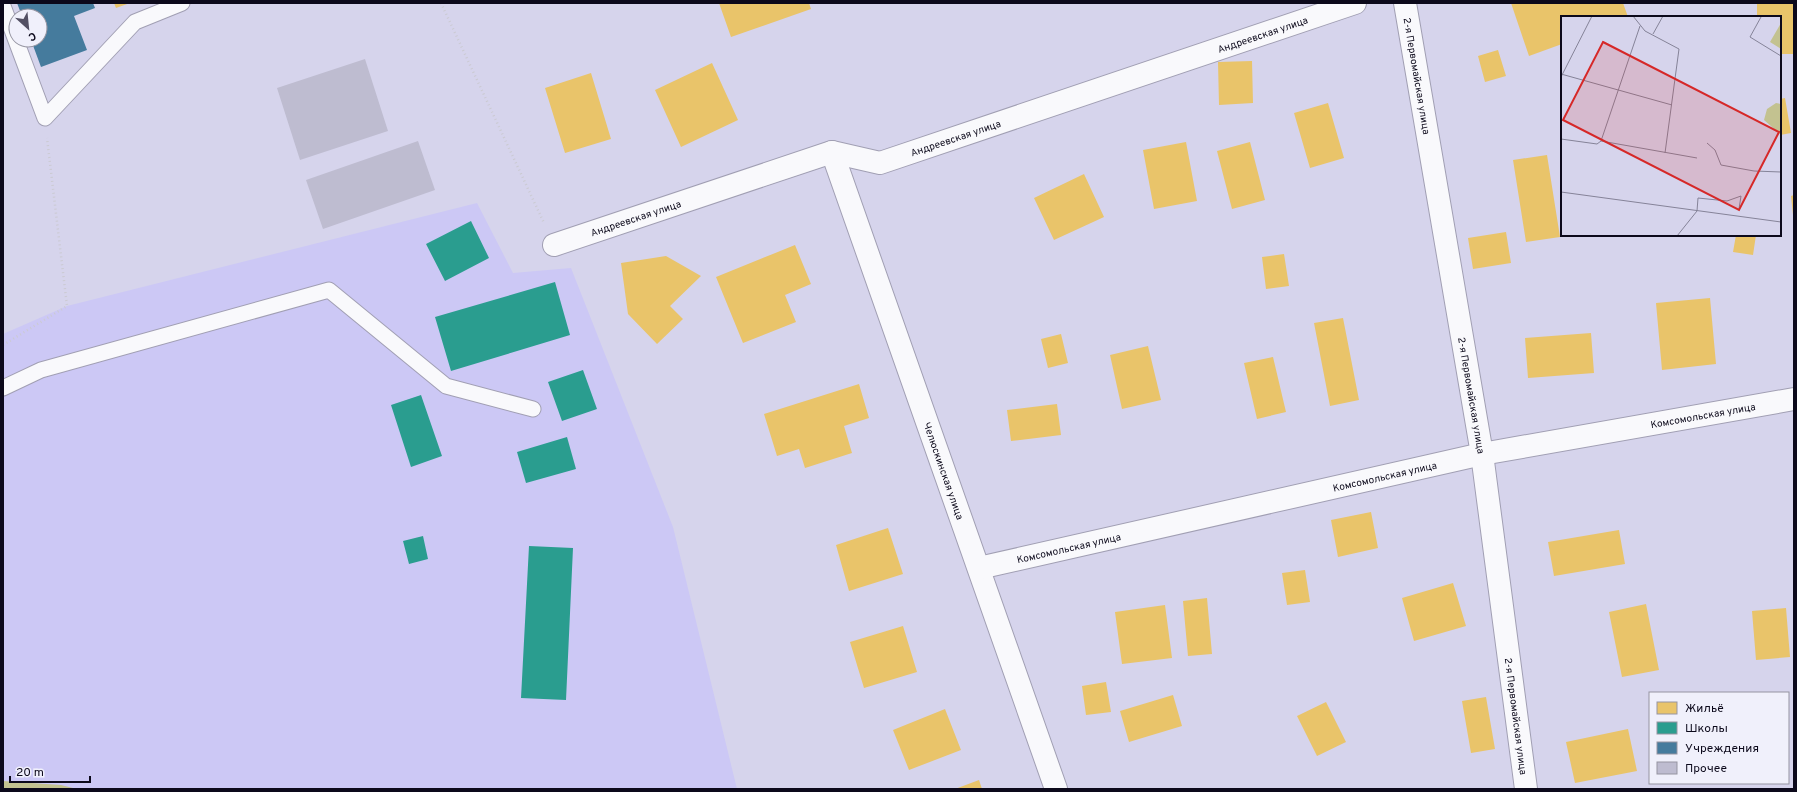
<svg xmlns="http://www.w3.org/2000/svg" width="1797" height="792" font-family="Overpass,sans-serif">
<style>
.built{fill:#ccc8f5}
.green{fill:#c3c290}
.homes{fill:#e9c46a}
.schools{fill:#2a9d8f}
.public{fill:#457b9d}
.building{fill:#bebcd0}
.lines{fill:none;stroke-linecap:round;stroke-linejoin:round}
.lane-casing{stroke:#a19fb3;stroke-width:17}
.street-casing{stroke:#a19fb3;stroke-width:24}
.path{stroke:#cbcad2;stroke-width:2.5;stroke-dasharray:1 3;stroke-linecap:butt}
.lane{stroke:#f9f9fc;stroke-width:15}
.street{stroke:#f9f9fc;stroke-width:22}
.labels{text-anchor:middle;stroke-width:4;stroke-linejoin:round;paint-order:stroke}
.street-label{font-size:10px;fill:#0c091b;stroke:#f0f0fb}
.inset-road{fill:none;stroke:#858398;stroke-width:1}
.view{fill:#d62828;fill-opacity:0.15;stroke:#d62828;stroke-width:2}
.inset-edge{fill:none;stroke:#0c091b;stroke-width:2}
</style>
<rect width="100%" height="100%" fill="#d6d4ec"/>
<!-- built -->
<path class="built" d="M477 203 513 273 571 268 673 527 737 789H3V334L67 306Z"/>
<!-- green -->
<path class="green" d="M3 781 61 785 77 789H3Z"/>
<!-- homes -->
<path class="homes" d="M114 3H130L116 8Z
M719 3H809L811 9 731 37Z
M1511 3H1623L1628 17H1562V44L1529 56Z
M1757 3H1794V54H1780V17H1757Z
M1498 50 1506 76 1485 82 1478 56Z
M1252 61 1253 103 1219 105 1218 62Z
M712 63 738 120 681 147 655 90Z
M591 73 611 139 565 153 545 88Z
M1785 98 1791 133 1780 135V99Z
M1328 103 1344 158 1310 168 1294 113Z
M1186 142 1197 201 1154 209 1143 150Z
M1250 142 1265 200 1232 209 1217 151Z
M1547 155 1560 237 1526 242 1513 160Z
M1084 174 1104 217 1054 240 1034 198Z
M1794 195V215H1793L1791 196Z
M1506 232 1511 263 1473 269 1468 238Z
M1736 235H1756L1753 255 1733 252Z
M795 245 811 284 785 295 796 322 743 343 716 277Z
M1284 254 1289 286 1266 289 1262 257Z
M666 256 701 276 670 306 683 319 657 344 628 314 621 263Z
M1710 298 1716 364 1662 370 1656 303Z
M1343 318 1359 400 1330 406 1314 323Z
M1591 333 1594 373 1528 378 1525 338Z
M1061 334 1068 363 1048 368 1041 339Z
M1148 346 1161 400 1122 409 1110 355Z
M1273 357 1286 412 1257 419 1244 363Z
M859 384 869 418 844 426 852 453 805 468 799 449 777 456 764 414Z
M1057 404 1061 435 1011 441 1007 410Z
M1371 512 1378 548 1338 557 1331 520Z
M888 528 903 574 849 591 836 545Z
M1619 530 1625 564 1554 576 1548 542Z
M1305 570 1310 602 1287 605 1282 573Z
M1453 583 1466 626 1414 641 1402 598Z
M1207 598 1212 654 1188 656 1183 601Z
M1646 604 1659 670 1622 677 1609 612Z
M1165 605 1172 658 1122 664 1115 612Z
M1786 608 1790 657 1756 660 1752 611Z
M903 626 917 672 864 688 850 642Z
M1106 682 1111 712 1086 715 1082 686Z
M1173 695 1182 726 1129 742 1120 711Z
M1486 697 1495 749 1471 753 1462 701Z
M1326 702 1346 742 1317 756 1297 716Z
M945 709 961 750 909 770 893 730Z
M1628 729 1637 771 1575 783 1566 742Z
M979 780 982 789H955Z"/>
<!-- schools -->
<path class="schools" d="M471 221 489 258 445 281 426 244Z
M555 282 570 335 451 371 435 317Z
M583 370 597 409 562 421 548 382Z
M421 395 442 456 411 467 391 405Z
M567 437 576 469 526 483 517 452Z
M423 536 428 559 409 564 403 541Z
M529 546 573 548 566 700 521 698Z"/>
<!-- public -->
<path class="public" d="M17 3H93L95 8 74 16 87 50 41 67 31 40H40V16H22Z"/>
<!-- building -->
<path class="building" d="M365 59 388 131 300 160 277 88Z
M418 141 435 190 323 229 306 180Z"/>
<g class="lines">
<!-- lane casing -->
<g class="lane-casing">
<path id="lane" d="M3 6 45 118 135 22 182 3
M3 388 41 370 329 290 446 386 533 409"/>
</g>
<!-- street casing -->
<g class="street-casing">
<g id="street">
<path id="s1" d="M1405 3 1482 454 1526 789"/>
<path id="s2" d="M832 152 1056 789"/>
<path id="s3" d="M554 245 832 152 880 163 1355 3"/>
<path id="s4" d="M979 568 1482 454 1794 399"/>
</g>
</g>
<!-- path -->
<path class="path" d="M441 3 544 223
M3 345 67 306 47 138"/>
<!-- lane -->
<use href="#lane" class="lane"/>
<!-- street -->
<use href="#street" class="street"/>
</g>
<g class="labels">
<!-- street labels -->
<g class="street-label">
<text dy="4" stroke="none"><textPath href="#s3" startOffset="746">Андреевская улица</textPath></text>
<text dy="4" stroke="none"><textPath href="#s1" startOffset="74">2-я Первомайская улица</textPath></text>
<text dy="4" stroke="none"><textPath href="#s3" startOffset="422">Андреевская улица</textPath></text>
<text dy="4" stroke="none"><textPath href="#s3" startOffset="86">Андреевская улица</textPath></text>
<text dy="4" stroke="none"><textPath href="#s1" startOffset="398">2-я Первомайская улица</textPath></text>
<text dy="4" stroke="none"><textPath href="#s4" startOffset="740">Комсомольская улица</textPath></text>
<text dy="4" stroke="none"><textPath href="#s2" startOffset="338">Челюскинская улица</textPath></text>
<text dy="4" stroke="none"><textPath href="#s4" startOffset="416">Комсомольская улица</textPath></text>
<text dy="4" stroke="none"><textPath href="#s4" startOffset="92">Комсомольская улица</textPath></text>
<text dy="4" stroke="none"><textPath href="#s1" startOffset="722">2-я Первомайская улица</textPath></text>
</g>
</g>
<!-- overview -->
<g transform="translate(1561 16)">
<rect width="220" height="220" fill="#d6d4ec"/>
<path d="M220 7V33L209 26ZM215 87 220 88V119L203 104 206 93Z" fill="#c3c290"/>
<path class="inset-road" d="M72 0 84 15 118 33 104 137M200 1 189 21 220 40M92 18 102 0M0 58 111 89M0 61 31 0M0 123 36 128 40 125 136 142M40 125 79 10M146 127 154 134 160 149 193 155 220 156M0 176 220 206M136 195 137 182 166 185 180 180 178 193M116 220 136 195"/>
<path class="view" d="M42 26 218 116 178 194 2 104Z"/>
<rect width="220" height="220" class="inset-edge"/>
</g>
<!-- border -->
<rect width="1797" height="792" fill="none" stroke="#0c091b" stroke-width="8"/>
<!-- legend -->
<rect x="1649" y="692" width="140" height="92" fill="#f0f0fb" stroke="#9594a1"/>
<rect x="1657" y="702" width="20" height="12" fill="#e9c46a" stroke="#9594a1"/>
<text x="1685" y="712" font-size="12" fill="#0c091b">Жильё</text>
<rect x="1657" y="722" width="20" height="12" fill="#2a9d8f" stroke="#9594a1"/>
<text x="1685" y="732" font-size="12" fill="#0c091b">Школы</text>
<rect x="1657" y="742" width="20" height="12" fill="#457b9d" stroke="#9594a1"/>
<text x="1685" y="752" font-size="12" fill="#0c091b">Учреждения</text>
<rect x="1657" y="762" width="20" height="12" fill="#bebcd0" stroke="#9594a1"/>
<text x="1685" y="772" font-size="12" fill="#0c091b">Прочее</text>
<!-- north arrow -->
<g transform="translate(28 28) rotate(153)"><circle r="19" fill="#f0f0fb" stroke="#9594a1"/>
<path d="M0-3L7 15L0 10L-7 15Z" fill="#535064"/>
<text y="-6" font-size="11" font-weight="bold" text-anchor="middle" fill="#0c091b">С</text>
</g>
<!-- scale -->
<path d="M10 776v6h80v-6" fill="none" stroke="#0c091b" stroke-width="2"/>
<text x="16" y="776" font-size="12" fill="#0c091b" stroke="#f0f0fb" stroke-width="3" paint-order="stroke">20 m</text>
</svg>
